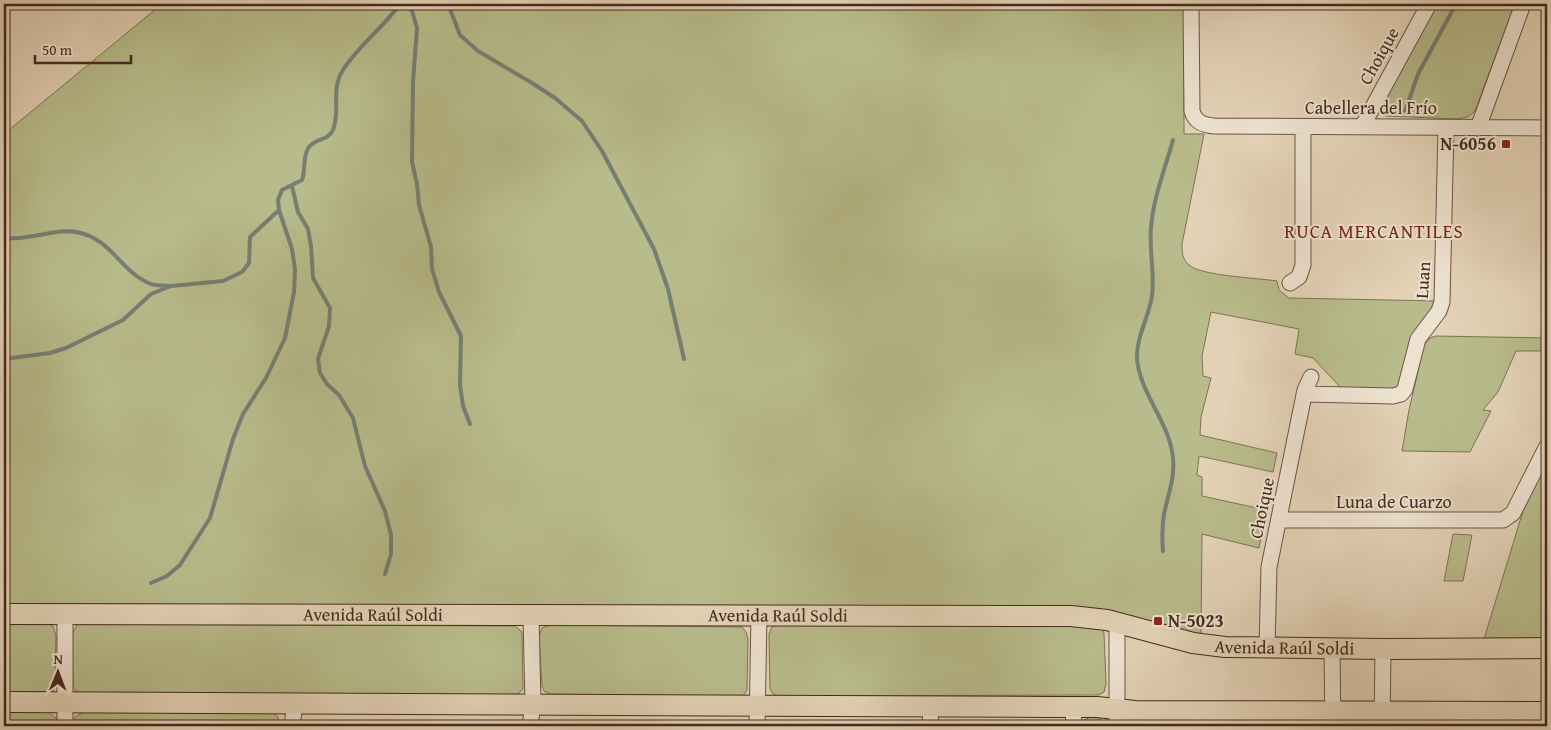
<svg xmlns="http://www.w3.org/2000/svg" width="1551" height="730" font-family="'Gentium Book Plus',serif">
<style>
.green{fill:#b8bb8b;stroke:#7f7255}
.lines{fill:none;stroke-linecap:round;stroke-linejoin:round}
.stream{stroke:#767f72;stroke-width:4}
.minor-casing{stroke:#6d5445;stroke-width:17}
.major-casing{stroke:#462a1f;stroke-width:22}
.minor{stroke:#ede2d0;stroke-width:15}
.major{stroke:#e3d2b6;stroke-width:20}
.poi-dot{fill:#8f2418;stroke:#ede2d0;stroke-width:2}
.labels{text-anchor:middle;stroke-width:4;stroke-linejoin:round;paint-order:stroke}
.street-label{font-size:18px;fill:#462a1f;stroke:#ede2d0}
.poi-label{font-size:18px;font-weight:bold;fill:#462a1f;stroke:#ede2d0;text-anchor:end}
.neighbourhood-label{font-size:19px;letter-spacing:1px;fill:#7a1f14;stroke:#ede2d0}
</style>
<rect width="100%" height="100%" fill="#e3d2b6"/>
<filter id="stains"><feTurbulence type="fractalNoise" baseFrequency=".004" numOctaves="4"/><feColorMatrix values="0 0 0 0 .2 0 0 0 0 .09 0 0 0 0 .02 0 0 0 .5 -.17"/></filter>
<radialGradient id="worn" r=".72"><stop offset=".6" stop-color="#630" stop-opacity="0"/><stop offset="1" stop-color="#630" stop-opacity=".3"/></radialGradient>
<!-- green -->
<path class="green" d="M162 4H1184V134H1204L1182 244C1182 252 1182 259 1189 265 1201 276 1259 278 1277 281L1279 290 1289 298 1437 301 1410 340 1398 386 1395 389 1341 388 1313 358 1295 354 1299 329 1211 312 1202 356 1203 376 1211 378 1201 417 1200 435 1277 453 1273 472 1199 456 1197 475 1202 477V496L1266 510 1259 548 1202 534 1201 636 1098 609 1078 607 4 604V134Z
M1437 4H1515L1475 111 1468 117 1457 119 1385 116 1381 109 1382 101Z
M1436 336 1547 338V351H1516L1498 392 1483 410 1491 411 1470 452 1402 451 1409 410 1424 345 1430 338Z
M1547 460V639H1484L1523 511Z
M1453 534 1472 535 1463 581H1444Z
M4 623 48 624 53 626 56 636 55 684 53 691 4 694Z
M84 624 515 626 522 632 523 689 517 695 78 693 73 687 72 634 77 625Z
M1095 624 1102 628 1104 633 1106 684 1104 692 1099 695 779 696 773 694 770 689 769 634 772 627 778 625Z
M551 625 742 627 746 632 748 639 747 690 744 695 737 696 550 694 544 691 542 686 539 636 542 628Z
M4 712H48L57 719 58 726H4Z
M84 712 273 713 278 717 279 726H72L75 717Z
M1091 717 1099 718 1106 726H1081L1084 720Z"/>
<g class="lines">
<!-- stream -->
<path class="stream" d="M405 4 412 11 417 28 413 82 412 162 417 184 419 205 431 247 432 269 439 292 461 336 460 385 463 406 470 424
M448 4 460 35 478 51 532 83 555 98 582 121 602 151 654 249 668 289 684 359
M1405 112 1418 74 1456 4
M292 186 298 212 308 229 311 246 313 278 330 308 329 326 318 359 320 373 327 384 339 395 353 418 365 466 385 511 391 535V554L385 574
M4 238C29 241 54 228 76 232 112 238 120 272 151 284 156 286 164 285 170 286
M4 359 50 353 66 348 123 320 151 294 171 286 223 281 242 272 249 263 250 237 279 210
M1163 551C1162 539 1162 526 1164 514 1168 495 1175 478 1173 458 1170 423 1140 394 1137 359 1136 337 1149 317 1152 296 1155 274 1149 251 1151 228 1153 198 1165 169 1173 140
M151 583 167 576 180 565 210 518 233 439 243 414 266 378 285 338 294 292 295 269 292 249 279 210 278 200 282 190 302 180C306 170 302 156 309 147 316 138 328 141 333 130 341 110 330 90 343 70 358 46 383 28 400 4"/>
<!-- minor casing -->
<g class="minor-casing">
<path id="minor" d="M1191 4 1192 111C1195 122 1203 125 1214 126L1547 128
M1362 127 1429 4
M1478 128 1523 4
M1290 283 1299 277 1303 265V127
M1304 394 1393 396 1401 394 1405 389 1418 339 1439 311 1442 302 1446 128
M1279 520H1503L1513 513 1547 446
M1117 623V726
M1267 648 1269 567 1305 390 1311 377
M1332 649 1333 726
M1073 707 1074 726
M65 726V614
M292 726 295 703
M530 726 533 704 531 615
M757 726 759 615
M930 726 931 706
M1382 726 1383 649
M1535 726 1536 712"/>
</g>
<!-- major casing -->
<g class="major-casing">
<g id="major">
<path id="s1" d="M4 614 1071 616 1107 620 1193 643 1225 647 1383 649 1547 648"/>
<path d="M4 702 1045 707H1097L1135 711 1547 712"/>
</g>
</g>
<!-- minor -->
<use href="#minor" class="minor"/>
<!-- major -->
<use href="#major" class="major"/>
</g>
<!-- markers -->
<g class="poi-dot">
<rect x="1501" y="139" width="10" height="10" rx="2.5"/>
<rect x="1153" y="616" width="10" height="10" rx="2.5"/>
</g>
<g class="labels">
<!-- street labels -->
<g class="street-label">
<text transform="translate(1379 56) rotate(-61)" y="6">Choique</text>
<text x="1371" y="114">Cabellera del Frío</text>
<text transform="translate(1423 280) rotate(-86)" y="6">Luan</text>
<text x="1394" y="508">Luna de Cuarzo</text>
<text transform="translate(1262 508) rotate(-78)" y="6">Choique</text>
<text dy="6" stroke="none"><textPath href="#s1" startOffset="369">Avenida Raúl Soldi</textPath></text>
<text dy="6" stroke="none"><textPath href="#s1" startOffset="774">Avenida Raúl Soldi</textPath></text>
<text dy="6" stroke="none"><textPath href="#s1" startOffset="1284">Avenida Raúl Soldi</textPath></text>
</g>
<!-- poi labels -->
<g class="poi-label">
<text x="1496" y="150">N-6056</text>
<text x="1168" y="627" text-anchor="start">N-5023</text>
</g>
<!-- neighbourhood labels -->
<g class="neighbourhood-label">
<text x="1374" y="238">RUCA MERCANTILES</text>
</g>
</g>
<!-- margin -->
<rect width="1551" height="730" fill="none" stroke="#e3d2b6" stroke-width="20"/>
<rect x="5" y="5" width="1541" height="720" fill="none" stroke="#462a1f" stroke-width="2.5"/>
<rect x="10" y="10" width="1531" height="710" fill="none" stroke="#462a1f"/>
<!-- north arrow -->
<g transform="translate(58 672) rotate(1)" stroke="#ede2d0" stroke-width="4" paint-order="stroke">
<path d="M0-4L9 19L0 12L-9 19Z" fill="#462a1f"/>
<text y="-8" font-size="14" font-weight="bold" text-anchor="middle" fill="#462a1f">N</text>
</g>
<!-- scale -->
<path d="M35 55v8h96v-8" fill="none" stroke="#462a1f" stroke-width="2.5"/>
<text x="42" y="55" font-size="15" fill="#462a1f" stroke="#ede2d0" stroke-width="4" paint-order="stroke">50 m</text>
<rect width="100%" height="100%" filter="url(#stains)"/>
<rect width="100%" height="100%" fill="url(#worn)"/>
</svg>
